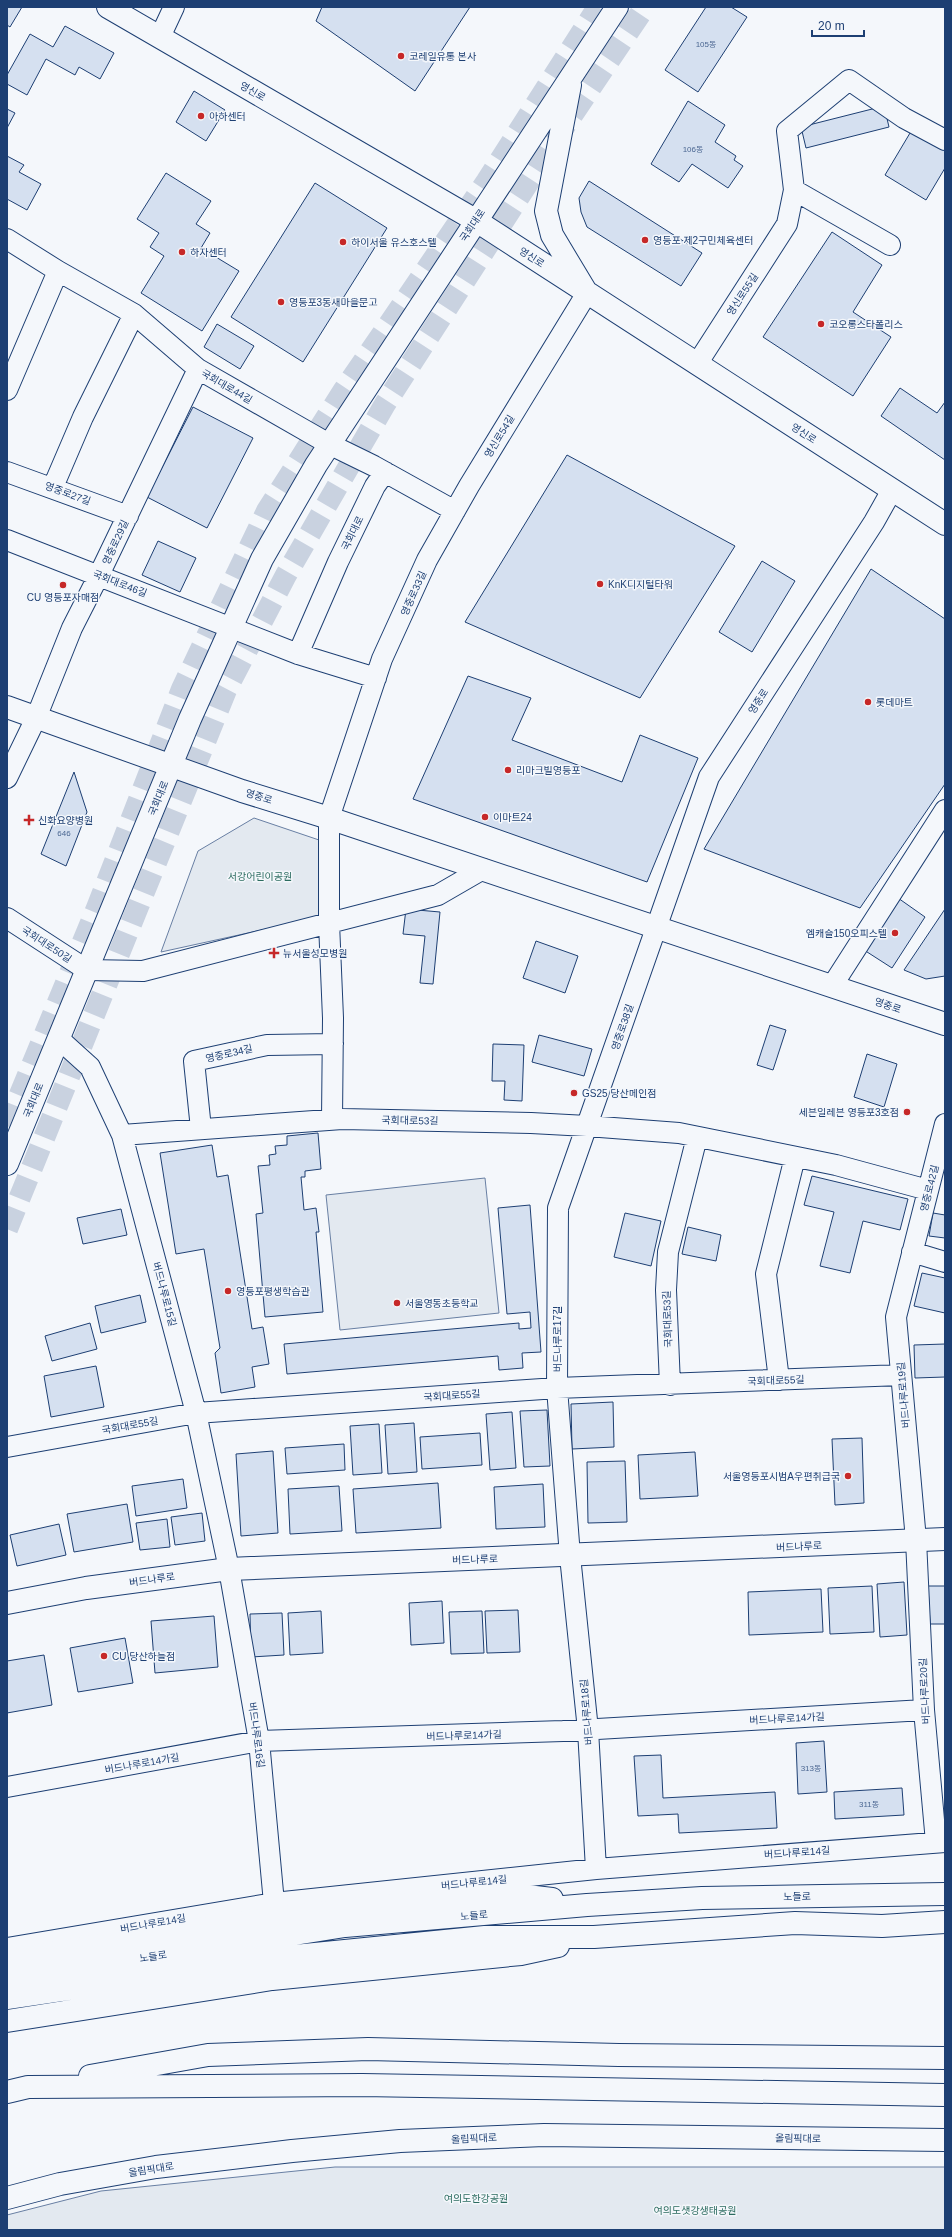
<svg xmlns="http://www.w3.org/2000/svg" width="952" height="2237" font-family="Arial,'Noto Sans KR',sans-serif">
<style>
.green{fill:#e3e9f0;stroke:#687fa3}
.building{fill:#d5e0f0;stroke:#1d3f73}
.lines{fill:none;stroke-linecap:round;stroke-linejoin:round}
.highway-tunnel{stroke:#c9d2e0;stroke-width:22;stroke-dasharray:22 11;stroke-linecap:butt}
.minor-casing{stroke:#1d3f73;stroke-width:22}
.major-casing{stroke:#1d3f73;stroke-width:24}
.highway-casing{stroke:#1d3f73;stroke-width:24}
.minor{stroke:#f4f7fb;stroke-width:20}
.major{stroke:#f4f7fb;stroke-width:22}
.highway{stroke:#f4f7fb;stroke-width:22}
.poi-dot{fill:#c62828;stroke:#f4f7fb;stroke-width:1.5}
.labels{text-anchor:middle;stroke-width:3;stroke-linejoin:round;paint-order:stroke}
.number-label{font-size:8px;fill:#4b6792}
.poi-label{font-size:10px;fill:#1d3f73;stroke:#f4f7fb;text-anchor:start}
.street-label{font-size:10px;fill:#1d3f73;stroke:#f4f7fb}
.park-label{font-size:10px;fill:#2c6c60;stroke:#f4f7fb}
</style>
<rect width="100%" height="100%" fill="#f4f7fb"/>
<!-- green -->
<path class="green" d="M254 818 322 841 321 917 161 952 198 851Z
M485 1178 499 1313 340 1330 326 1195Z
M335 2167H945V2230H7V2215L101 2191Z"/>
<!-- building -->
<path class="building" d="M7 7H22L10 27 7 25Z
M322 7H470L415 91 316 21Z
M706 7H731L747 17 698 92 665 70Z
M65 26 114 53 100 79 79 67 75 75 46 59 27 95 7 84V75L30 34 53 47Z
M194 91 225 110 206 141 176 122Z
M688 101 725 125 715 142 736 156 734 160 743 166 728 188 692 164 679 182 651 164Z
M884 106 889 127 806 148 801 127Z
M7 109 15 113 7 128Z
M913 128 945 147V168L926 200 885 175Z
M7 156 24 165 19 172 41 184 27 210 7 199Z
M166 173 211 201 196 224 210 233 201 248 239 271 202 331 141 293 164 256 150 247 159 233 137 219Z
M589 181 702 253 681 286 587 227 581 212 579 198Z
M315 183 387 228 303 362 231 317Z
M832 232 882 265 853 312 891 337 853 396 763 337Z
M217 324 254 346 240 369 204 347Z
M900 388 937 413 945 402V460L881 416Z
M193 407 253 438 207 528 147 497Z
M567 455 735 546 640 698 465 622Z
M158 541 196 558 180 592 142 575Z
M762 561 795 581 752 652 719 632Z
M871 569 945 619V784L860 908 704 849Z
M468 676 531 698 512 740 622 782 640 735 698 758 647 882 413 799Z
M74 772 87 812 66 866 41 854Z
M898 898 925 917 892 968 864 950Z
M406 909 440 912 433 984 420 983 425 936 403 934Z
M945 909V976L926 979 904 970Z
M536 941 578 956 565 993 523 978Z
M770 1025 786 1030 773 1070 757 1065Z
M539 1035 592 1049 584 1076 532 1062Z
M493 1044 524 1045 522 1101 504 1100 505 1081H492Z
M867 1054 897 1064 884 1107 854 1097Z
M318 1133 321 1169 305 1171V1177H301L304 1210 316 1208 319 1232H316L323 1312 265 1317 256 1214 263 1213 258 1166 270 1165 269 1155 276 1154 275 1146 287 1145V1136Z
M212 1145 217 1177 228 1175 252 1329 263 1327 269 1364 252 1367 255 1387 221 1393 215 1353 220 1348 204 1249 176 1254 160 1153Z
M812 1176 908 1199 900 1230 863 1221 850 1273 820 1266 834 1212 804 1205Z
M530 1205 541 1352 522 1353 523 1368 499 1370 498 1356 287 1374 284 1344 519 1323V1329L531 1328 530 1312 507 1314 498 1208Z
M121 1209 127 1235 83 1244 77 1218Z
M625 1213 661 1221 651 1266 614 1257Z
M933 1213 945 1215V1238L929 1236Z
M688 1227 721 1235 716 1261 682 1254Z
M922 1273 945 1278V1313L914 1306Z
M140 1295 146 1322 101 1333 95 1306Z
M90 1323 97 1349 52 1361 45 1336Z
M945 1344V1377L915 1378 914 1345Z
M96 1366 104 1407 51 1417 44 1376Z
M613 1402 614 1447 572 1449 571 1404Z
M547 1410 550 1466 524 1467 520 1411Z
M512 1412 516 1468 490 1470 486 1414Z
M414 1423 417 1472 388 1474 385 1425Z
M379 1424 382 1473 353 1475 350 1426Z
M480 1433 482 1465 422 1469 420 1437Z
M862 1438 864 1503 835 1505 832 1439Z
M344 1444 345 1470 287 1474 285 1448Z
M273 1451 278 1533 241 1536 236 1454Z
M695 1452 698 1496 640 1499 638 1455Z
M625 1461 627 1522 588 1523 587 1462Z
M183 1479 187 1508 136 1516 132 1486Z
M438 1483 441 1528 356 1533 353 1489Z
M543 1484 545 1527 496 1529 494 1487Z
M339 1486 342 1531 290 1534 288 1489Z
M127 1504 133 1542 74 1552 67 1514Z
M202 1513 205 1541 175 1545 171 1517Z
M167 1519 170 1547 140 1550 136 1523Z
M59 1524 66 1555 17 1566 10 1535Z
M904 1582 907 1635 880 1637 877 1584Z
M872 1586 874 1632 830 1634 828 1588Z
M928 1586H945V1624H930Z
M821 1589 823 1632 749 1635 748 1592Z
M442 1601 444 1643 411 1645 409 1603Z
M518 1610 520 1652 487 1653 485 1611Z
M321 1611 323 1653 290 1655 288 1613Z
M482 1611 484 1653 451 1654 449 1612Z
M282 1613 284 1655 251 1657 250 1614Z
M214 1616 218 1667 155 1673 151 1621Z
M125 1638 133 1683 78 1692 70 1648Z
M44 1655 52 1705 7 1713V1661Z
M824 1741 827 1792 798 1794 796 1743Z
M661 1755 663 1798 775 1792 777 1828 679 1833 678 1814 638 1816 634 1756Z
M902 1788 904 1815 835 1819 834 1792Z"/>
<g class="lines">
<!-- highway-tunnel -->
<path class="highway-tunnel" d="M7 1126 97 908 182 689 267 511 344 390 487 181 598 7
M7 1229 226 690 286 575 385 404 566 124 645 7"/>
<!-- minor casing -->
<g class="minor-casing">
<path id="minor" d="M160 37 174 7
M794 190 890 245
M7 239 58 271 134 314 198 369 329 444 374 466 455 511
M697 364 787 224 794 190 787 131 849 80 904 118 945 140
M7 390 58 271
M7 472 128 516
M53 487 83 417 134 314
M7 540 298 654 376 678
M298 654 338 562 375 486 385 472
M7 778 36 718 72 628 99 575 198 369
M7 918 87 970 143 971 438 895 483 869
M832 986 945 810
M59 1039 90 1067 122 1135 196 1413 229 1569 259 1741 274 1903
M332 1119 333 1018 329 923V818L382 659 427 560 469 486 587 293
M201 1129 194 1061 267 1045 333 1044
M122 1135 342 1119 531 1123 587 1126 679 1133 836 1165 928 1190
M912 1252 945 1262
M779 1380 766 1274 795 1157
M670 1385 666 1290 668 1252 697 1137
M7 1447 196 1413 557 1388 901 1375
M7 1787 259 1741 563 1731 924 1710
M936 1842 924 1710 916 1540 896 1317 945 1124
M596 1869 588 1730 570 1556 557 1388 558 1208 709 777 874 522 892 490
M7 1948 274 1903 596 1869 945 1842"/>
</g>
<!-- major casing -->
<g class="major-casing">
<path id="major" d="M108 7 475 220 945 524
M570 85 546 211 552 235 585 290
M7 707 242 791 329 818 945 1024
M7 1164 190 719 262 559 316 465 617 7
M7 1603 86 1588 229 1569 945 1539
M7 1960 250 1921 370 1907 518 1895 552 1899
M7 1979 345 1926 587 1905 702 1898 945 1894
M7 1998 285 1957 485 1937H594L795 1923 882 1926 945 1922
M7 2021 272 1979 521 1954 558 1946"/>
</g>
<!-- highway casing -->
<g class="highway-casing">
<path id="highway" d="M90 2076 208 2055 368 2049 619 2055 945 2058
M7 2092 28 2087 362 2085 945 2095
M7 2198 60 2184 156 2167 292 2151 400 2141 544 2135 945 2140"/>
</g>
<!-- minor -->
<use href="#minor" class="minor"/>
<!-- major -->
<use href="#major" class="major"/>
<!-- highway -->
<use href="#highway" class="highway"/>
</g>
<!-- markers -->
<g class="poi-dot">
<circle cx="401" cy="56" r="4"/>
<circle cx="201" cy="116" r="4"/>
<circle cx="645" cy="240" r="4"/>
<circle cx="343" cy="242" r="4"/>
<circle cx="182" cy="252" r="4"/>
<circle cx="281" cy="302" r="4"/>
<circle cx="821" cy="324" r="4"/>
<circle cx="600" cy="584" r="4"/>
<circle cx="63" cy="585" r="4"/>
<circle cx="868" cy="702" r="4"/>
<circle cx="508" cy="770" r="4"/>
<circle cx="485" cy="817" r="4"/>
<path d="M27 814h4v4h4v4h-4v4h-4v-4h-4v-4h4z"/>
<circle cx="895" cy="933" r="4"/>
<path d="M272 947h4v4h4v4h-4v4h-4v-4h-4v-4h4z"/>
<circle cx="574" cy="1093" r="4"/>
<circle cx="907" cy="1112" r="4"/>
<circle cx="228" cy="1291" r="4"/>
<circle cx="397" cy="1303" r="4"/>
<circle cx="848" cy="1476" r="4"/>
<circle cx="104" cy="1656" r="4"/>
</g>
<g class="labels">
<!-- number labels -->
<g class="number-label">
<text x="706" y="47">105동</text>
<text x="693" y="152">106동</text>
<text x="64" y="836">646</text>
<text x="811" y="1771">313동</text>
<text x="869" y="1807">311동</text>
</g>
<!-- poi labels -->
<g class="poi-label">
<text x="409" y="60">코레일유통 본사</text>
<text x="209" y="120">아하센터</text>
<text x="653" y="244">영등포 제2구민체육센터</text>
<text x="351" y="246">하이서울 유스호스텔</text>
<text x="190" y="256">하자센터</text>
<text x="289" y="306">영등포3동새마을문고</text>
<text x="829" y="328">코오롱스타폴리스</text>
<text x="608" y="588">KnK디지털타워</text>
<text x="63" y="601" text-anchor="middle">CU 영등포자매점</text>
<text x="876" y="706">롯데마트</text>
<text x="516" y="774">리마크빌영등포</text>
<text x="493" y="821">이마트24</text>
<text x="38" y="824">신화요양병원</text>
<text x="887" y="937" text-anchor="end">엠캐슬150오피스텔</text>
<text x="283" y="957">뉴서울성모병원</text>
<text x="582" y="1097">GS25 당산메인점</text>
<text x="899" y="1116" text-anchor="end">세븐일레븐 영등포3호점</text>
<text x="236" y="1295">영등포평생학습관</text>
<text x="405" y="1307">서울영동초등학교</text>
<text x="840" y="1480" text-anchor="end">서울영등포시범A우편취급국</text>
<text x="112" y="1660">CU 당산하늘점</text>
</g>
<!-- street labels -->
<g class="street-label">
<text transform="translate(253 91) rotate(30)" y="4">영신로</text>
<text transform="translate(472 225) rotate(-56)" y="4">국회대로</text>
<text transform="translate(532 257) rotate(33)" y="4">영신로</text>
<text transform="translate(742 294) rotate(-57)" y="4">영신로55길</text>
<text transform="translate(227 386) rotate(30)" y="4">국회대로44길</text>
<text transform="translate(804 433) rotate(33)" y="4">영신로</text>
<text transform="translate(499 436) rotate(-59)" y="4">영신로54길</text>
<text transform="translate(68 493) rotate(20)" y="4">영중로27길</text>
<text transform="translate(352 533) rotate(-64)" y="4">국회대로</text>
<text transform="translate(115 542) rotate(-65)" y="4">영중로29길</text>
<text transform="translate(120 583) rotate(21)" y="4">국회대로46길</text>
<text transform="translate(413 593) rotate(-66)" y="4">영중로33길</text>
<text transform="translate(758 701) rotate(-57)" y="4">영중로</text>
<text transform="translate(259 796) rotate(17)" y="4">영중로</text>
<text transform="translate(158 798) rotate(-68)" y="4">국회대로</text>
<text transform="translate(47 944) rotate(33)" y="4">국회대로50길</text>
<text transform="translate(888 1005) rotate(19)" y="4">영중로</text>
<text transform="translate(622 1027) rotate(-71)" y="4">영중로38길</text>
<text transform="translate(229 1053) rotate(-13)" y="4">영중로34길</text>
<text transform="translate(33 1100) rotate(-68)" y="4">국회대로</text>
<text transform="translate(410 1120) rotate(1)" y="4">국회대로53길</text>
<text transform="translate(929 1188) rotate(-76)" y="4">영중로42길</text>
<text transform="translate(165 1294) rotate(75)" y="4">버드나루로15길</text>
<text transform="translate(667 1319) rotate(-92)" y="4">국회대로53길</text>
<text transform="translate(557 1339) rotate(-90)" y="4">버드나루로17길</text>
<text transform="translate(776 1380) rotate(-2)" y="4">국회대로55길</text>
<text transform="translate(452 1395) rotate(-4)" y="4">국회대로55길</text>
<text transform="translate(903 1395) rotate(-95)" y="4">버드나루로19길</text>
<text transform="translate(130 1425) rotate(-10)" y="4">국회대로55길</text>
<text transform="translate(799 1546) rotate(-3)" y="4">버드나루로</text>
<text transform="translate(475 1559) rotate(-2)" y="4">버드나루로</text>
<text transform="translate(152 1579) rotate(-8)" y="4">버드나루로</text>
<text transform="translate(924 1691) rotate(-93)" y="4">버드나루로20길</text>
<text transform="translate(586 1712) rotate(-95)" y="4">버드나루로18길</text>
<text transform="translate(787 1718) rotate(-3)" y="4">버드나루로14가길</text>
<text transform="translate(257 1735) rotate(82)" y="4">버드나루로16길</text>
<text transform="translate(464 1735) rotate(-2)" y="4">버드나루로14가길</text>
<text transform="translate(142 1763) rotate(-10)" y="4">버드나루로14가길</text>
<text transform="translate(797 1852) rotate(-4)" y="4">버드나루로14길</text>
<text transform="translate(474 1882) rotate(-6)" y="4">버드나루로14길</text>
<text transform="translate(797 1896) rotate(-1)" y="4">노들로</text>
<text transform="translate(474 1915) rotate(-5)" y="4">노들로</text>
<text transform="translate(153 1923) rotate(-10)" y="4">버드나루로14길</text>
<text transform="translate(153 1956) rotate(-9)" y="4">노들로</text>
<text transform="translate(474 2138) rotate(-3)" y="4">올림픽대로</text>
<text transform="translate(798 2138) rotate(1)" y="4">올림픽대로</text>
<text transform="translate(151 2169) rotate(-9)" y="4">올림픽대로</text>
</g>
<!-- park labels -->
<g class="park-label">
<text x="260" y="880">서강어린이공원</text>
<text x="476" y="2202">여의도한강공원</text>
<text x="695" y="2214">여의도샛강생태공원</text>
</g>
</g>
<!-- border -->
<rect width="952" height="2237" fill="none" stroke="#1d3f73" stroke-width="16"/>
<!-- scale -->
<path d="M812 30v6h52v-6" fill="none" stroke="#1d3f73" stroke-width="2"/>
<text x="818" y="30" font-size="12" fill="#1d3f73" stroke="#f4f7fb" stroke-width="3" paint-order="stroke">20 m</text>
</svg>
